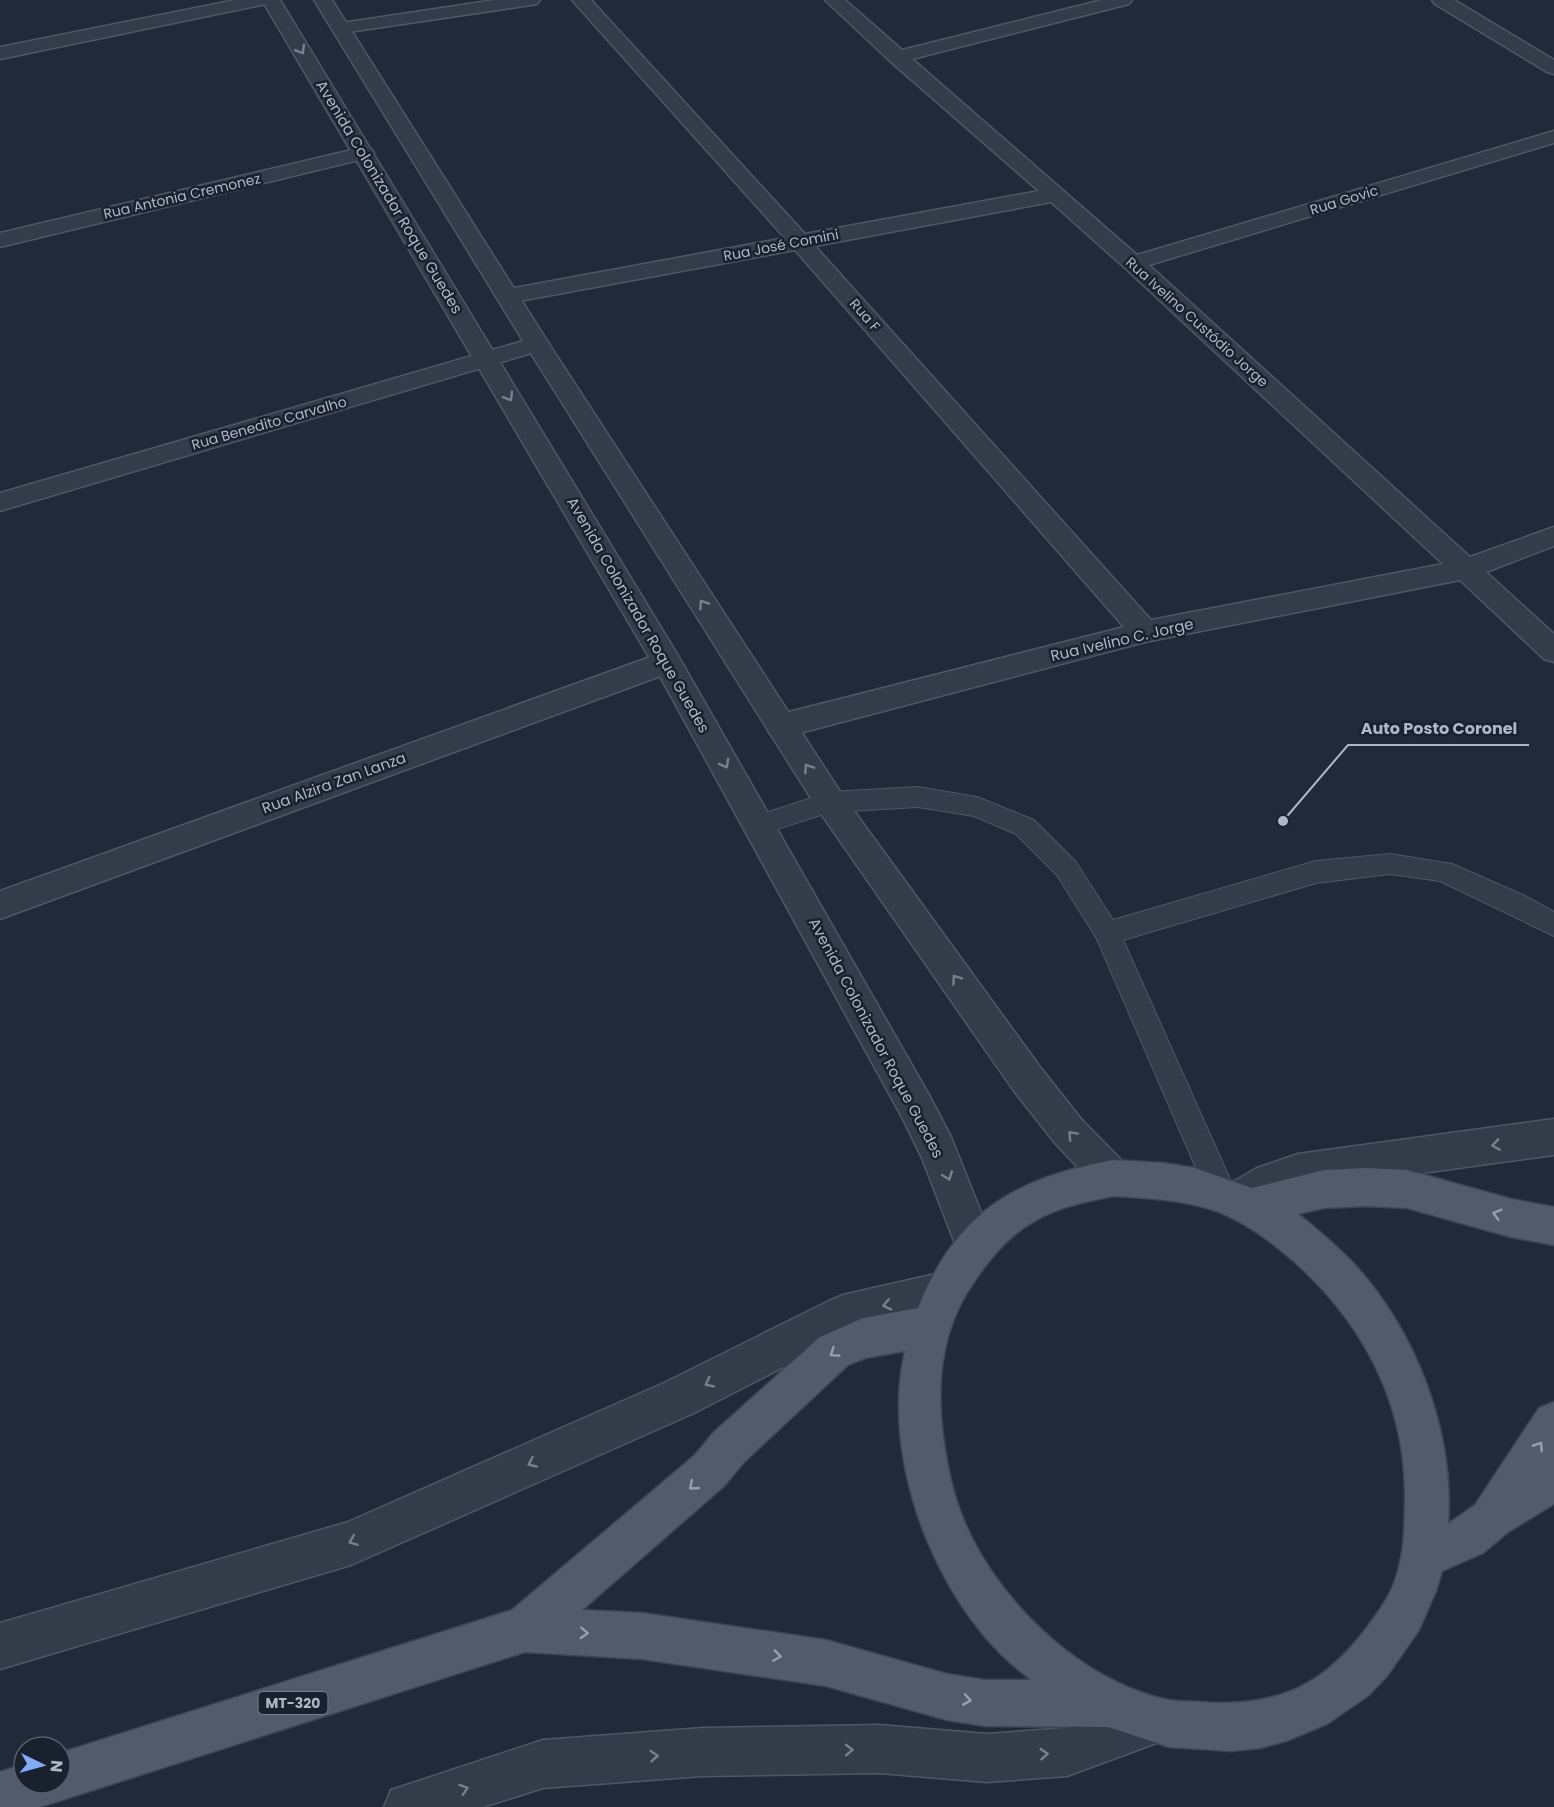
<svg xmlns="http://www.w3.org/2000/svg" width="1554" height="1807" font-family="Poppins,sans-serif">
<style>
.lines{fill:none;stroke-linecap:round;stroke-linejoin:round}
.service-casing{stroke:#4f5764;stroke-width:2}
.minor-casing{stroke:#4f5764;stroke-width:3}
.tertiary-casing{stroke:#4f5764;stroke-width:3}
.primary-casing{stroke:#3d4553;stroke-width:3}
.service{fill:#343c49;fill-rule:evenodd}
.minor{fill:#343c49;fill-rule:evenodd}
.tertiary{fill:#343c49;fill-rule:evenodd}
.primary{fill:#525b69;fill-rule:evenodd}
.oneway{stroke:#78808e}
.oneway2{stroke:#98a0af}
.labels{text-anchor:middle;stroke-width:5;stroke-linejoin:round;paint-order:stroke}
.far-street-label{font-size:14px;fill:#afb7c6;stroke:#1a212e}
.shield{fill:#1a212e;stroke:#828a98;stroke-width:1.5}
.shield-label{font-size:14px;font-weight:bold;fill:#afb7c6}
.street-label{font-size:15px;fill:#afb7c6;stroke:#1a212e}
.leader{fill:none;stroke:#afb7c6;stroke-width:2}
.callout-dot{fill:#afb7c6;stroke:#1a212e;stroke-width:2}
.callout-label{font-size:16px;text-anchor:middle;font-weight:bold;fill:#afb7c6;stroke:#1a212e;stroke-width:5;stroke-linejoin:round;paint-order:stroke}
</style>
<rect width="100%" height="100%" fill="#202a39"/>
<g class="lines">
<!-- service casing -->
<g class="service-casing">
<path id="service" d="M918 787 977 797 1034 820 1075 861 1113 920 1316 861 1390 854 1452 864 1525 896 1554 912V936L1440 881 1390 874 1316 883 1123 940 1237 1195 1232 1205 1222 1209 1212 1205 1097 939 1057 875 1016 834 974 816 918 807 830 812 759 835 750 832 747 825 750 818 830 792Z"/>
</g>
<!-- minor casing -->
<g class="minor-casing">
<path id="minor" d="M235 0H270L267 4 261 5 0 59V47Z
M495 0H540L537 4 531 5 342 33 336 32 333 28 336 24 342 23Z
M572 0H591L805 234 1039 191 890 61 825 0H845L902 50 1102 0H1132L1129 4 912 59 1137 255 1554 131V143L1149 265 1470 557 1554 527V546L1486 572 1554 634V662L1544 659 1460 580 1145 642 781 738 770 734 766 726 770 718 781 714 1124 627 795 250 509 303 501 301 498 296 501 291 509 289 785 238ZM1051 202 1125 268 1443 564 1151 620 815 246Z
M1432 0H1454L1554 60V74L1547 72 1435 4Z
M364 147 371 149 374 153 371 157 0 247V233Z
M537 337 545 339 549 344 545 349 0 511V493Z
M667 651 677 654 681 662 677 670 0 919V891Z"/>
</g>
<!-- tertiary casing -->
<g class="tertiary-casing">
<path id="tertiary" d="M262 0H280L677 654 929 1095 951 1137 994 1245 989 1259 975 1264 961 1259 922 1158 903 1119 656 669Z
M314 0H332L549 344 841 793 1040 1067 1081 1119 1126 1165 1132 1178 1126 1191 1113 1196 1100 1191 1055 1143 1014 1091 819 811 525 344Z
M1554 1119V1155L1298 1190 1279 1196 1237 1219 1224 1213 1218 1200 1224 1187 1257 1168 1298 1154Z
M944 1272 958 1278 964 1292 958 1306 944 1312 848 1334 694 1413 351 1565 0 1669V1623L348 1522 664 1383 829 1301 843 1295Z
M1153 1698 1170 1704 1176 1721 1170 1738 1067 1776 987 1782 879 1773 703 1776 543 1788 483 1807H384L391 1790 543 1740 703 1728 879 1725 987 1734 1067 1728Z"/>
</g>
<!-- primary casing -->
<g class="primary-casing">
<path id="primary" d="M1113 1160 1163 1163 1195 1168 1252 1188 1324 1170 1366 1168 1407 1170 1511 1199 1554 1207V1245L1511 1237 1407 1208 1366 1206 1324 1208 1298 1214C1323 1234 1348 1255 1368 1280 1422 1348 1454 1438 1448 1524L1475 1505 1539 1408 1554 1402V1504L1508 1532 1483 1553 1442 1571 1436 1591 1419 1630 1387 1676 1369 1695 1327 1724 1286 1741 1260 1748 1231 1751 1169 1747 1108 1727 985 1726 947 1720 826 1686 642 1659 525 1652 40 1807H0V1772L24 1764V1783H60V1753L512 1610 694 1456 714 1432 820 1337 863 1318 918 1308C957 1211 1014 1179 1113 1160ZM1113 1196C1149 1198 1186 1200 1219 1212 1242 1221 1265 1237 1284 1253 1357 1313 1404 1396 1405 1491 1405 1529 1405 1571 1384 1603 1336 1677 1290 1709 1200 1702 1190 1701 1179 1702 1169 1700 1082 1683 995 1599 963 1518 952 1492 947 1465 943 1436 936 1383 942 1327 974 1282 990 1258 1008 1236 1033 1222 1057 1207 1085 1202 1113 1196ZM905 1351C882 1450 927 1577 997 1650 1007 1661 1019 1670 1031 1680H985L947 1674 826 1640 642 1613 582 1610 724 1486 744 1462 848 1365 865 1358Z"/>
</g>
<!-- service -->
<use href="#service" class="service"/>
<!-- minor -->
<use href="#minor" class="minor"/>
<!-- tertiary -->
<use href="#tertiary" class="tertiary"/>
<!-- primary -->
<use href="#primary" class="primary"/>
</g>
<!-- one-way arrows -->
<defs><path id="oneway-chevron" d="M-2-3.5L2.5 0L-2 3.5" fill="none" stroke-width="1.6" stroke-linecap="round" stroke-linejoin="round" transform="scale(1.5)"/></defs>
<g class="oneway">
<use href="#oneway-chevron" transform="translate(301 50) rotate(59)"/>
<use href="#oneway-chevron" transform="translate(509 397) rotate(59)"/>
<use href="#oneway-chevron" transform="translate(703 604) rotate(-123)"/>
<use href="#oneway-chevron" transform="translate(725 764) rotate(61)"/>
<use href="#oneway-chevron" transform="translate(808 768) rotate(-123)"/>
<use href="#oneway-chevron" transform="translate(956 979) rotate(-125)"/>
<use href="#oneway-chevron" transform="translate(1072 1135) rotate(-133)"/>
<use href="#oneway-chevron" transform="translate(1496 1145) rotate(172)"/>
<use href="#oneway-chevron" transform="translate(948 1176) rotate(69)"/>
<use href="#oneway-chevron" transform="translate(887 1305) rotate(167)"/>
<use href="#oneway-chevron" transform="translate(709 1383) rotate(153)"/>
<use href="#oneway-chevron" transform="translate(532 1463) rotate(156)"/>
<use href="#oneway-chevron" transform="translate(353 1541) rotate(159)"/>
<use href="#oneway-chevron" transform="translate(849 1750) rotate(-1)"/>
<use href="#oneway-chevron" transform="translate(1044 1754) rotate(-4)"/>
<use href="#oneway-chevron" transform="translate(654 1756) rotate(-4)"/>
<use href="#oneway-chevron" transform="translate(464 1789) rotate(-18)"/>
</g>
<g class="oneway2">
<use href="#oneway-chevron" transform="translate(1497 1214) rotate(-164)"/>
<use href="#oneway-chevron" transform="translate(834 1353) rotate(146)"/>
<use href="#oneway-chevron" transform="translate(1539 1446) rotate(-57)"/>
<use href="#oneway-chevron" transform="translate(693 1486) rotate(139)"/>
<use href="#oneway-chevron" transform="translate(584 1633) rotate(3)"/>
<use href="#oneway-chevron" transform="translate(777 1656) rotate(8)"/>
<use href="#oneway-chevron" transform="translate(967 1700) rotate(10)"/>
</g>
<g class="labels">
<!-- far-street labels -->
<g class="far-street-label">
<text transform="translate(182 196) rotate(-13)" y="5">Rua Antonia Cremonez</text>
<text transform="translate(1344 200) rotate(-17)" y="5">Rua Govic</text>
<text transform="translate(781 245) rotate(-11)" y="5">Rua José Comini</text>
<text transform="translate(865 315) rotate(49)" y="5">Rua F</text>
<text transform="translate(1197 322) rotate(42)" y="5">Rua Ivelino Custódio Jorge</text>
<text transform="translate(269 423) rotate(-16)" y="5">Rua Benedito Carvalho</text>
</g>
<!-- shield labels -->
<rect class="shield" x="258.5" y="1692" width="69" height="22" rx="4.5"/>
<g class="shield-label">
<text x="293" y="1708">MT-320</text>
</g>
<!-- street labels -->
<g class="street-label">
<text transform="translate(389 197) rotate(59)" y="5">Avenida Colonizador Roque Guedes</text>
<text transform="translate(638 615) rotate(60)" y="5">Avenida Colonizador Roque Guedes</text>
<text transform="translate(1122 640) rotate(-13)" y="5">Rua Ivelino C. Jorge</text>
<text transform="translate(334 783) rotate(-20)" y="5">Rua Alzira Zan Lanza</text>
<text transform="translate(876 1038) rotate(62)" y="5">Avenida Colonizador Roque Guedes</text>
</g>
</g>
<!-- callouts -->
<path class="leader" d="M1283 821L1348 745H1529"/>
<circle class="callout-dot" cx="1283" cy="821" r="6"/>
<g class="callout-label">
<text x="1439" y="734">Auto Posto Coronel</text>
</g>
<!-- north arrow -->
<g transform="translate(42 1765) rotate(95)"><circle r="28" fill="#1a212e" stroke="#565d6b" stroke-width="1.5"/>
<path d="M0-4.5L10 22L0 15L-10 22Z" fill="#80acf9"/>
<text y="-9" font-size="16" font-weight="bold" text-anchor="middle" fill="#afb7c6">N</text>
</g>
</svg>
